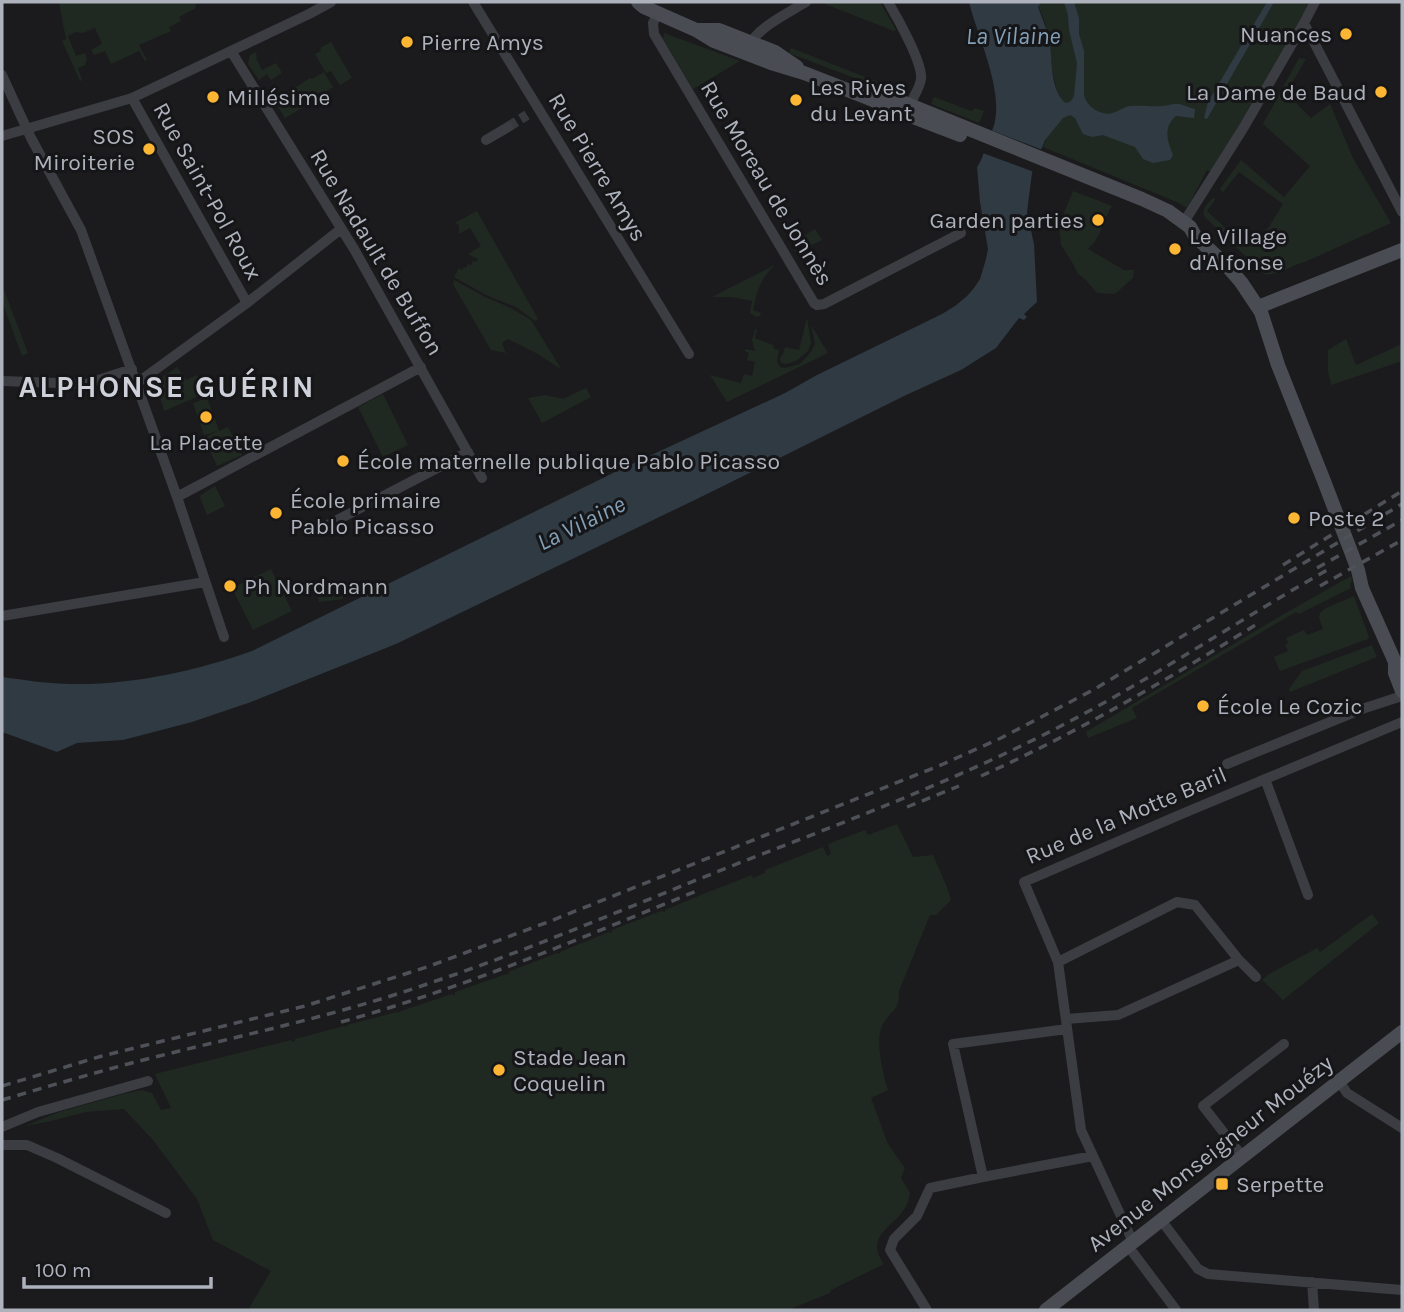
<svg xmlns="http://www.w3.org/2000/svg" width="1404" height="1312" font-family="Karla,sans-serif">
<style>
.green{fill:#202921}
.water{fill:#2f3a43}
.pier{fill:#1b1b1d}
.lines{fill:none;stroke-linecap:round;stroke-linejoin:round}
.street-tunnel{stroke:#38393d;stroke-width:10;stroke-dasharray:10 5;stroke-linecap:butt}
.street{stroke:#3b3d43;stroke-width:10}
.secondary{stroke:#494c53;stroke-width:14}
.rail{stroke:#4e5158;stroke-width:3.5;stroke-dasharray:9 7;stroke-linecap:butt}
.poi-dot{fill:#fcb634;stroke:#161618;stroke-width:2.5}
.labels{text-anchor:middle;stroke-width:6;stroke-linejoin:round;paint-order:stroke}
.poi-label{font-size:23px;fill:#adb2bd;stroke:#161618;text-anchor:start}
.street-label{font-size:23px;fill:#adb2bd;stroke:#161618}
.water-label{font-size:24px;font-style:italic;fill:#83a0b9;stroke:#161618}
.district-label{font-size:30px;font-weight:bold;letter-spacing:2px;fill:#ced1d9;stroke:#161618}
</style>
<rect width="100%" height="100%" fill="#1b1b1d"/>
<!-- green -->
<path class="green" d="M64 2H198L199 3 195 5 196 8 179 17 181 21 169 27 171 31 139 45 147 60 145 61 139 51 111 64 105 51 94 55 91 50 102 44 95 28 83 33 76 32 68 36 76 56 85 53 87 59 85 65 78 68 82 80 80 81 62 41 66 39 59 3Z
M823 2H880L896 30 894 31 825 4Z
M1035 2H1310L1285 51 1213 173 1207 170 1187 208 1179 203 1043 147 1061 99C1046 69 1055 29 1035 2Z
M664 33 740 61 693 89 663 39Z
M331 42 352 78 340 85 331 71 326 73 315 54 321 51 320 48Z
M791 48 901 91 899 95 886 90 789 53Z
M255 52 257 56 256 58 262 70 276 63 282 73 271 80 267 74 259 80 248 64 250 55Z
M1299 58 1306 59 1286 93 1311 118 1330 104 1353 158 1391 223 1305 262C1291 265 1279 276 1264 274L1204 216C1202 208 1208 203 1214 197L1215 200 1207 211 1246 247 1269 227 1283 204 1239 172 1223 192 1220 189 1241 160 1284 197 1310 166 1263 124Z
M324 72 333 87 321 95V97L285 118 274 101 310 78 312 79Z
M934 97 971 111 975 108 984 111 979 123 931 104Z
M1073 191 1112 206C1103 220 1101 238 1088 249L1124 270H1134L1133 278 1115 294 1097 293 1086 280 1078 274 1072 262 1061 245 1059 225Z
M477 211 538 319 535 321 516 307 488 296 454 277 459 268 462 270 464 267 466 268 468 264 471 265 473 261 476 262 478 259 468 254 481 246 470 228 459 234V225L455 223Z
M815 229 822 240 796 253 792 243Z
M775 265C760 278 757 292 753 310L761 313 760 316 756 317 750 313 752 301 732 297H712Z
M454 280 485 297 511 308 531 320 560 367 559 368 538 354 508 339 502 343 506 353 491 350 453 284Z
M2 285 28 353 22 356 2 301Z
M807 318 811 343 808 351 796 361 786 364 781 363 780 358 783 354 785 347 799 350Z
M811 325 828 353 727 402 710 375 741 383 744 374 752 376 755 362 747 360 749 353 745 351V349L755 351 752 340 755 330 757 329 755 338 773 345 774 349 779 350 777 361 780 367 785 368 800 364 811 352 815 344Z
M1346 339 1356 365 1402 344V361L1331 385 1328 371V350Z
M177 367 186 380 197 375 206 393 164 411 158 389 153 390 151 385Z
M586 388 591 397 542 423 528 398 545 395 563 399Z
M383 394 408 445 383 457 358 407Z
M207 398 219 431 228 427 242 455 217 466 204 438 218 431 204 435 193 403Z
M215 486 225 506 207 515 200 497 201 495Z
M271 569 292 611 253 630 232 588Z
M1351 576 1352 580 1350 585 1351 588 1299 614 1296 612 1132 708 1137 718 1088 738 1086 732 1282 615Z
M340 580 347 594 343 596V599L319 602 317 591Z
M1354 596 1369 637 1368 639 1280 671 1274 657 1288 651 1285 645 1288 643 1286 638 1304 630 1307 635 1323 629 1319 617 1320 613 1326 608Z
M1372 645 1377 657 1290 692 1289 689 1302 671Z
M897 824 913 857 933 855 947 887 951 900 936 915H930L899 991C899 1012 892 1009 883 1024 874 1038 883 1074 888 1090L871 1098 888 1144 905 1168 901 1178 910 1193C909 1197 909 1200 907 1204 899 1225 862 1234 884 1264L831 1290 830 1293 788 1310H248L271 1271 213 1240 197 1199 153 1140 124 1109 86 1112 47 1122 25 1126 59 1112 123 1094 142 1090 152 1093 161 1110 171 1108 155 1074 291 1040 292 1042 295 1041V1039L344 1026 347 1027V1025L397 1012 398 1013 401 1011 452 994 453 995H455V992L506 974 509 975 508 972 557 953 560 954V952L609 932 612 933V930L661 911 665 912V910L713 890 714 891 716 889 752 875 753 878 765 873V870L823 847 827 856 831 854 828 844 865 830 868 835Z
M1372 914 1379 923 1283 1000 1262 980 1269 974 1317 948 1320 952Z"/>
<!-- water -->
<path class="water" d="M969 2H1041L1038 7C1042 17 1046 28 1049 38 1053 59 1049 85 1064 102L1067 103 1071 101 1074 96 1077 63 1069 30 1068 15 1064 2H1074L1079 18V34L1084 51V95C1086 104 1094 111 1103 113 1113 116 1121 108 1129 106 1141 105 1151 107 1163 106 1168 106 1174 103 1179 104 1184 105 1190 108 1195 109L1194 118 1176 116C1163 127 1167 141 1173 155L1170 160 1153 163 1143 159 1135 147 1103 135 1092 137 1083 134 1075 118 1070 115 1063 118 1045 140 1032 173 1027 212 1034 244 1037 302 1024 314 1027 317 1024 320 1019 318 996 348 961 370 904 396 705 495 396 644 251 702 192 722 123 740 77 743 57 752 2 732V677C25 680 48 684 72 684 132 685 196 671 252 651L617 471 785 393 817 375 942 314 955 306 967 296 974 288 980 279 986 259 988 249 980 202 977 167C983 159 984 150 987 141 990 134 994 128 995 121 1002 86 977 35 969 2Z
M1267 2H1274L1207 119 1204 118 1208 102Z"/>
<!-- pier -->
<path class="pier" d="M988 129 1043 150 1034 172 980 152Z"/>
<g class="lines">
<!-- street-tunnel -->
<path class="street-tunnel" d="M508 127 527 115"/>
<!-- street -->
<path class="street" d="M473 2 689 354
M888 2C897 17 923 63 921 79 920 88 913 97 910 105
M658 13 653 23 654 34 814 303 817 305 824 304 961 233
M1304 23 1402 212
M748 47C758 27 788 13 806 2
M231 51 354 249 482 478
M2 75 31 138 81 230 177 497 224 637
M132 98 247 303
M2 136 132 98 309 14 331 2
M486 140 508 127
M1184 222 1244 127 1304 23 1315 2
M2 381 86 384 132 369
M137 383 247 303 341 229
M177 497 421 367
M320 529 468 452
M2 616 205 582
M1227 764 1362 709 1402 696
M1265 779 1308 895
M1058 962 1177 902 1195 905 1239 960 1256 977
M1066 1019 1118 1015 1239 960
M1339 1081 1347 1093 1402 1128
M2 1127 38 1112 148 1081
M2 1145H27L57 1158 166 1213
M1242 1156 1203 1106 1284 1044
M983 1177 953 1044 1067 1029
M1161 1220 1198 1269 1208 1274 1402 1290
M1133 1242 1081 1130 1058 962 1024 882 1184 813 1402 722
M1128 1246 1176 1310
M1312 1282 1314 1310
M927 1310 890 1250 894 1239 917 1216 930 1188 983 1177 1093 1156"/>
<!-- secondary -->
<path class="secondary" d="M638 2 644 7 696 30 714 41 771 63 804 73 873 100 887 107 960 135
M697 30H719L775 52 797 67
M873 100 902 102 1142 199 1168 211 1190 227 1195 236 1227 266 1241 282 1261 312 1278 365 1324 481 1358 570 1362 588 1395 662V673L1402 691
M1258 307 1402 250
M1046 1310 1402 1032"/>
<!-- rail -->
<path class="rail" d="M1283 565 1402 491
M1317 568 1402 520
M1320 586 1402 540
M981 776C1077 733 1168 679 1257 624
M907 807 959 786
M341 1022C464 988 581 938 699 890
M2 1086 102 1056 305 1006 427 967 548 922 941 765 1001 738 1093 690 1402 504
M2 1100C53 1085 103 1070 155 1057 248 1034 342 1014 433 982 534 948 631 906 729 867 839 824 950 783 1055 729 1149 681 1237 621 1329 569"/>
</g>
<!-- markers -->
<g class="poi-dot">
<circle cx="1346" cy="34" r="7"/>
<circle cx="407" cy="42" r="7"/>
<circle cx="1381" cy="92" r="7"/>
<circle cx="213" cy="97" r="7"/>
<circle cx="796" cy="100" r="7"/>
<circle cx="149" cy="149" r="7"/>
<circle cx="1098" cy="220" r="7"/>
<circle cx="1175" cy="249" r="7"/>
<circle cx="206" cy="417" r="7"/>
<circle cx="343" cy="461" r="7"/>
<circle cx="276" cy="513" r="7"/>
<circle cx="1294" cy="518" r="7"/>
<circle cx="230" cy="586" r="7"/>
<circle cx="1203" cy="706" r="7"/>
<circle cx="499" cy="1070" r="7"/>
<rect x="1215" y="1177" width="14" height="14" rx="3.5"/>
</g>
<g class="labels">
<!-- poi labels -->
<g class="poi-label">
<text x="1332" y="42" text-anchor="end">Nuances</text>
<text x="421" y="50">Pierre Amys</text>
<text x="810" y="95">Les Rives<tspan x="810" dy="26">du Levant</tspan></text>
<text x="1367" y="100" text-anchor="end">La Dame de Baud</text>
<text x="227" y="105">Millésime</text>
<text x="135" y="144" text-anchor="end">SOS<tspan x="135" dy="26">Miroiterie</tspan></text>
<text x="1084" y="228" text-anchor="end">Garden parties</text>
<text x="1189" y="244">Le Village<tspan x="1189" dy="26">d'Alfonse</tspan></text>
<text x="206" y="450" text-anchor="middle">La Placette</text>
<text x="357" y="469">École maternelle publique Pablo Picasso</text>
<text x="290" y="508">École primaire<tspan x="290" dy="26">Pablo Picasso</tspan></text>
<text x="1308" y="526">Poste 2</text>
<text x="244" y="594">Ph Nordmann</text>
<text x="1217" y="714">École Le Cozic</text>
<text x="513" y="1065">Stade Jean<tspan x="513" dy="26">Coquelin</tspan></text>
<text x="1236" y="1192">Serpette</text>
</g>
<!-- street labels -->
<g class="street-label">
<text transform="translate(598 167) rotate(59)" y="8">Rue Pierre Amys</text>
<text transform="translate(767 183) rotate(59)" y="8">Rue Moreau de Jonnès</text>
<text transform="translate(208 191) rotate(61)" y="8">Rue Saint-Pol Roux</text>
<text transform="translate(377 252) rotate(59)" y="8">Rue Nadault de Buffon</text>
<text transform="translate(1126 815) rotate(-23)" y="8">Rue de la Motte Baril</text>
<text transform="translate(1210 1153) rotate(-38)" y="8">Avenue Monseigneur Mouézy</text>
</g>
<!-- water labels -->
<g class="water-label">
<text x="1013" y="44">La Vilaine</text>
<text transform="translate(581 523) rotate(-26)" y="8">La Vilaine</text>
</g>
<!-- district labels -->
<g class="district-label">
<text x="167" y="397">ALPHONSE GUÉRIN</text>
</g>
</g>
<!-- border -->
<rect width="1404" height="1312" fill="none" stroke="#adb2bd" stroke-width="7"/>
<!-- scale -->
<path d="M24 1277v10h187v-10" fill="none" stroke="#adb2bd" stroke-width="3.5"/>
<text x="35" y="1277" font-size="21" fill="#adb2bd" stroke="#161618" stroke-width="5" paint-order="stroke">100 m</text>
</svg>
